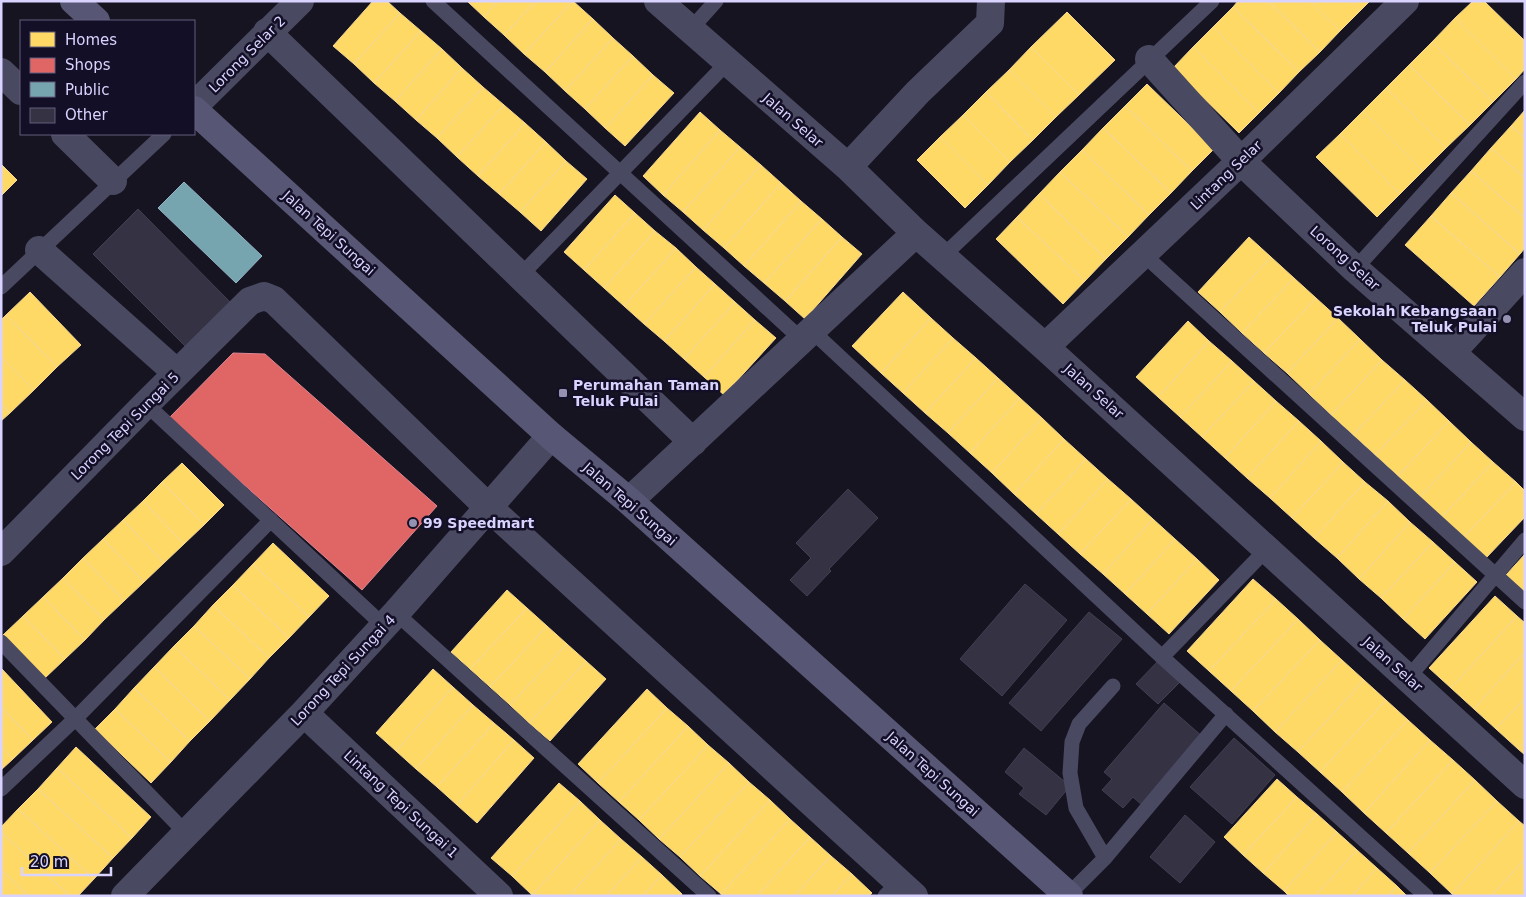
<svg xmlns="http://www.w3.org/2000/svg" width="1526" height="897" font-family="'DejaVu Sans',sans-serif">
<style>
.homes{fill:#ffd966;stroke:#f4d894}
.shops{fill:#e06666;stroke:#de8794}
.public{fill:#76a5af;stroke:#94b3c7}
.building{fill:#343243;stroke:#433f54}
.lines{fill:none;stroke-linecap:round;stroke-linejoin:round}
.lane{stroke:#4a4962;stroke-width:15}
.street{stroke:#4a4962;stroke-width:28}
.secondary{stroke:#575674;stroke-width:28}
.poi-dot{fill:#9591b1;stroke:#130f26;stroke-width:2}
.labels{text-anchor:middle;stroke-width:5;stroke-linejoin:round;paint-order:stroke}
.street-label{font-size:14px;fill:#d9d4ff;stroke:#130f26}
.poi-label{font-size:14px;font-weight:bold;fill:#d9d4ff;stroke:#130f26;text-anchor:start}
</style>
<rect width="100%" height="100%" fill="#161421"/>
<!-- homes -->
<path class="homes" d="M373 1H387L400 13 354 64 333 46Z
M467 1H498L484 17Z
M498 1H536L504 35 484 17Z
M536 1H573L524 54 504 35Z
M573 1 593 19 545 72 524 54Z
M1238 1H1268L1320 52 1299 72 1233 7Z
M1268 1H1310L1340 31 1320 52Z
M1310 1H1350L1360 11 1340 31Z
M1350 1H1370L1360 11Z
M1473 1H1484L1525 41V69L1516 79 1455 18Z
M1233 7 1299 72 1279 93 1213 27Z
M1067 12 1115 60 1079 95 1031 47Z
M400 13 421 31 374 83 354 64Z
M1455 18 1516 79 1493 102 1432 42Z
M593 19 613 38 565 91 545 72Z
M1213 27 1279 93 1259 113 1193 47Z
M421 31 442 49 395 101 374 83Z
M613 38 633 56 585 109 565 91Z
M1432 42 1493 102 1470 125 1409 65Z
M1031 47 1079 95 1056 117 1009 70Z
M1193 47 1259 113 1239 133 1173 68Z
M442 49 462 68 416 120 395 101Z
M633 56 653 75 605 128 585 109Z
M1409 65 1470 125 1446 148 1386 88Z
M462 68 483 87 437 138 416 120Z
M1009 70 1056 117 1033 140 986 92Z
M653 75 674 93 625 146 605 128Z
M1147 84 1214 149 1192 171 1125 106Z
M483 87 504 105 457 157 437 138Z
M1386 88 1446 148 1423 171 1363 111Z
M986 92 1033 140 1010 162 963 115Z
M504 105 525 123 478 176 457 157Z
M1125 106 1192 171 1171 193 1103 128Z
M1525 110V138L1511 126Z
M1363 111 1423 171 1400 194 1340 134Z
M700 112 720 130 663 195 643 176Z
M963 115 1010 162 988 185 940 137Z
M525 123 546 142 499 194 478 176Z
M1511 126 1525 138V178L1491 148Z
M1103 128 1171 193 1149 215 1082 150Z
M720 130 740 147 683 212 663 195Z
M1340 134 1400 194 1377 217 1316 157Z
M940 137 988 185 965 208 917 160Z
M546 142 566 161 520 212 499 194Z
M740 147 761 165 703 230 683 212Z
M1491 148 1525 178V218L1471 171Z
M1082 150 1149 215 1128 237 1060 172Z
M566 161 587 179 541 231 520 212Z
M1 164 17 180 1 196Z
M761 165 781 183 724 248 703 230Z
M1471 171 1525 218V248L1520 254 1451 193Z
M1060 172 1128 237 1106 259 1039 194Z
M781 183 801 201 744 266 724 248Z
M1451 193 1520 254 1500 277 1431 216Z
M1039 194 1106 259 1085 281 1017 217Z
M615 195 635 213 584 270 564 252Z
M801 201 822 219 764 283 744 266Z
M635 213 655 231 604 288 584 270Z
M1431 216 1500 277 1474 306 1405 245Z
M1017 217 1085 281 1063 304 996 239Z
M822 219 842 237 785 301 764 283Z
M655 231 676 248 624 306 604 288Z
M842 237 862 254 805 319 785 301Z
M1249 237 1271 257 1220 312 1198 292Z
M676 248 696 267 644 324 624 306Z
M1271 257 1294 278 1242 333 1220 312Z
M696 267 715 284 664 341 644 324Z
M1294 278 1316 298 1264 353 1242 333Z
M715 284 735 302 684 359 664 341Z
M30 292 81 345 57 367 6 315Z
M903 292 931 318 881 373 852 346Z
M1316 298 1338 318 1287 373 1264 353Z
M735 302 755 320 704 377 684 359Z
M6 315 57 367 34 390 1 357V320Z
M931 318 953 338 903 393 881 373Z
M1338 318 1360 339 1309 394 1287 373Z
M755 320 776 338 724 395 704 377Z
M1188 321 1209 341 1158 397 1136 377Z
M953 338 976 358 925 413 903 393Z
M1360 339 1382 360 1331 415 1309 394Z
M1209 341 1232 361 1180 417 1158 397Z
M1 357 34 390 10 413 1 403Z
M976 358 998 378 948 433 925 413Z
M1382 360 1405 380 1353 435 1331 415Z
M1232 361 1254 381 1202 437 1180 417Z
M998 378 1020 398 970 453 948 433Z
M1405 380 1427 400 1375 455 1353 435Z
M1254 381 1276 401 1225 458 1202 437Z
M1020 398 1042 418 992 473 970 453Z
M1427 400 1449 421 1398 476 1375 455Z
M1276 401 1299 421 1247 478 1225 458Z
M1 403 10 413 1 421Z
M1042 418 1064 439 1014 494 992 473Z
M1299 421 1321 441 1270 498 1247 478Z
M1449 421 1471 442 1420 497 1398 476Z
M1064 439 1086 459 1036 514 1014 494Z
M1321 441 1343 462 1292 518 1270 498Z
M1471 442 1493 462 1442 517 1420 497Z
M1086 459 1108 479 1058 534 1036 514Z
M1343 462 1365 482 1314 538 1292 518Z
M1493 462 1516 482 1464 537 1442 517Z
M182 463 224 505 204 525 162 482Z
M1108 479 1131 499 1080 554 1058 534Z
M162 482 204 525 184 544 143 501Z
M1365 482 1388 501 1337 558 1314 538Z
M1516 482 1525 491V517L1486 558 1464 537Z
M1131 499 1153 519 1103 574 1080 554Z
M143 501 184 544 164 563 123 520Z
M1388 501 1410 522 1359 579 1337 558Z
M1153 519 1175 539 1125 594 1103 574Z
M123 520 164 563 144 582 103 539Z
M1410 522 1433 542 1381 598 1359 579Z
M103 539 144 582 124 601 83 558Z
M1175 539 1197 559 1147 614 1125 594Z
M1433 542 1455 562 1403 619 1381 598Z
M273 543 329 596 309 617 253 564Z
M1525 554V592L1506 575Z
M83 558 124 601 104 620 63 578Z
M1197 559 1219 580 1169 634 1147 614Z
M1455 562 1477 582 1425 639 1403 619Z
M253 564 309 617 289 638 233 585Z
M63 578 104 620 85 640 43 597Z
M1253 579 1276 599 1209 671 1187 651Z
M233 585 289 638 269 658 213 605Z
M507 590 527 608 470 669 451 652Z
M1495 596 1517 616 1451 688 1429 668Z
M43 597 85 640 65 659 23 616Z
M1276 599 1298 619 1231 691 1209 671Z
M213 605 269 658 250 679 194 626Z
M527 608 547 626 490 687 470 669Z
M23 616 65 659 45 678 3 635Z
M1517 616 1525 623V652L1474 709 1451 688Z
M1298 619 1320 640 1253 711 1231 691Z
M194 626 250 679 230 700 174 646Z
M547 626 567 644 510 705 490 687Z
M1320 640 1342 660 1275 732 1253 711Z
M567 644 586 661 529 723 510 705Z
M174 646 230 700 210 721 154 667Z
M1525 652V698L1496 729 1474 709Z
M1342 660 1364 680 1298 752 1275 732Z
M586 661 606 679 550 741 529 723Z
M154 667 210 721 190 741 134 688Z
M1 668 52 722 33 740 1 707Z
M433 669 453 687 396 751 376 733Z
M1364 680 1386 700 1320 772 1298 752Z
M453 687 473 705 416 769 396 751Z
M134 688 190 741 171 762 115 709Z
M647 689 667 708 598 783 578 764Z
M1525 698V742L1518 749 1496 729Z
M1386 700 1408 720 1342 792 1320 772Z
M473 705 494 723 437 787 416 769Z
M1 707 33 740 13 759 1 747Z
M667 708 688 726 619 802 598 783Z
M115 709 171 762 151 783 95 729Z
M1408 720 1430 740 1364 813 1342 792Z
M494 723 514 740 457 805 437 787Z
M688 726 708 745 639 820 619 802Z
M514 740 534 758 477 823 457 805Z
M1430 740 1453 760 1386 833 1364 813Z
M1525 742V755L1518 749Z
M708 745 729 763 659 839 639 820Z
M1 747 13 759 1 770Z
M76 747 151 817 132 838 57 768Z
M1453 760 1475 780 1408 853 1386 833Z
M729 763 749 782 680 857 659 839Z
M57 768 132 838 113 858 38 789Z
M1277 779 1297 797 1243 855 1224 837Z
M1475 780 1497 801 1430 873 1408 853Z
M749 782 770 800 700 876 680 857Z
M559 783 580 801 512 876 491 858Z
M38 789 113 858 94 879 18 809Z
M1297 797 1317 814 1263 873 1243 855Z
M770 800 790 819 721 894 700 876Z
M580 801 600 820 532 895 512 876Z
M1497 801 1519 821 1452 894 1430 873Z
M18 809 94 879 78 896H70L1 832V827Z
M1317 814 1337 832 1284 891 1263 873Z
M790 819 810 837 757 896H722L721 894Z
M600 820 621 839 569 896 532 895Z
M1519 821 1525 826V859L1491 896H1455L1452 894Z
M1 832 70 896H29L1 870Z
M1337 832 1357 850 1315 896H1289L1284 891Z
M810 837 831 856 794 896H757Z
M621 839 642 857 606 896H569Z
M1357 850 1377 868 1352 896H1315Z
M831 856 852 874 832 896H794Z
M642 857 662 875 643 896H606Z
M1525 859V896H1491Z
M1377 868 1397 886 1388 896H1352Z
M1 870 29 896H1Z
M852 874 872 893 869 896H832Z
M662 875 682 894 681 896H643Z
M1397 886 1407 896H1388Z"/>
<!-- shops -->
<path class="shops" d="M233 353 265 354 437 506 362 590 169 418Z"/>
<!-- public -->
<path class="public" d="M184 182 262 256 236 283 158 208Z"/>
<!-- building -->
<path class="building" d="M138 209 233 305 188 349 93 254Z
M848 489 878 518 829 569 831 571 807 596 790 580 811 558 796 543Z
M1025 584 1067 620 1002 696 960 659Z
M1089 612 1122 639 1041 731 1009 703Z
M1159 660 1181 681 1158 704 1136 684Z
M1164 703 1203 737 1143 806 1133 797 1123 808 1102 790 1112 779 1104 772Z
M1234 738 1275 775 1232 824 1190 787Z
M1024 748 1070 786 1046 815 1019 794 1024 788 1005 772Z
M1185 815 1215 842 1180 883 1150 857Z"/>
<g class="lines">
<!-- lane -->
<path class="lane" d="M433 1 801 339
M690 30 716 1
M1143 254 1525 602
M942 257 1212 1
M1355 269 1525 82
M520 276 727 63
M1 287 164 134
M811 330 1162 657 1426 896
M146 404 384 626
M396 613 709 896
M1 642 187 834
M1162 657 1267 549
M1408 678 1525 540
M1 789 75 719 271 520
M1105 858 1076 808 1070 773 1072 742 1079 724 1113 686
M1068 895 1105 858 1226 714
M885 896 899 882"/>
<!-- street -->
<path class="street" d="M658 1 848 167 916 233 1045 347 1525 785
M267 32 693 442
M1149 59 1241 161 1355 269 1525 417
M1 72 21 91
M194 106 300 1
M65 134 113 181
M848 167 918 92 990 23 991 1
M39 250 177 373
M1045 347 1241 161 1405 1
M1452 352 1525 272
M629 501 916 233
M1 552 146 404 250 301 264 296 274 300 488 507 914 896
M304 713 499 896
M125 896 304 713 396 613 551 436"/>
<!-- secondary -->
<path class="secondary" d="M74 1 96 21
M194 110 551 436 629 501 1069 896"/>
</g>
<!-- markers -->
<g class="poi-dot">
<circle cx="1507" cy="319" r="5"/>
<rect x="558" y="388" width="10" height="10" rx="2.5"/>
<circle cx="413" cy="523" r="5"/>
</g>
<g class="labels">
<!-- street labels -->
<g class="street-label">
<text transform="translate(247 54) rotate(-45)" y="5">Lorong Selar 2</text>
<text transform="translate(793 120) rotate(41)" y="5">Jalan Selar</text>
<text transform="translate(1226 175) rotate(-44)" y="5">Lintang Selar</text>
<text transform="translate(329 233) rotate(42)" y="5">Jalan Tepi Sungai</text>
<text transform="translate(1345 258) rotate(42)" y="5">Lorong Selar</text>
<text transform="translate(1094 391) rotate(42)" y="5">Jalan Selar</text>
<text transform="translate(125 426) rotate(-45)" y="5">Lorong Tepi Sungai 5</text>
<text transform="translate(630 504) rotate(41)" y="5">Jalan Tepi Sungai</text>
<text transform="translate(1393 664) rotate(42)" y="5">Jalan Selar</text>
<text transform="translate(343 670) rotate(-47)" y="5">Lorong Tepi Sungai 4</text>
<text transform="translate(933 774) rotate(42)" y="5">Jalan Tepi Sungai</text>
<text transform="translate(401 804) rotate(43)" y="5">Lintang Tepi Sungai 1</text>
</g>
<!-- poi labels -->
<g class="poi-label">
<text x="1497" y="316" text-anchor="end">Sekolah Kebangsaan<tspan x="1497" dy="16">Teluk Pulai</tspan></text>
<text x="573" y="390">Perumahan Taman<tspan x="573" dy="16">Teluk Pulai</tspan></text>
<text x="423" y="528">99 Speedmart</text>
</g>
</g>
<!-- border -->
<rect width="1526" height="897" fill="none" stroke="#d9d4ff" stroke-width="5"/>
<!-- legend -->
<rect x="20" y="20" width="175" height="115" fill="#130f26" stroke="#625e7d"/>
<rect x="30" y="32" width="25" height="15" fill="#ffd966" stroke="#625e7d"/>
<text x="65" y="45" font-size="15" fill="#d9d4ff">Homes</text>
<rect x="30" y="58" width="25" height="15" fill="#e06666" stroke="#625e7d"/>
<text x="65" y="70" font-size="15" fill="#d9d4ff">Shops</text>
<rect x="30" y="82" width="25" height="15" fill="#76a5af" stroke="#625e7d"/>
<text x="65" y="95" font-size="15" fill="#d9d4ff">Public</text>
<rect x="30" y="108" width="25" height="15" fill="#343243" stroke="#625e7d"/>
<text x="65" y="120" font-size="15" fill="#d9d4ff">Other</text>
<!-- scale -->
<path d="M22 867v8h89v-8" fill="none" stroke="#d9d4ff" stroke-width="2.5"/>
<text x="30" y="867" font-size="15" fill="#d9d4ff" stroke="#130f26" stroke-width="4" paint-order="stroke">20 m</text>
</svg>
